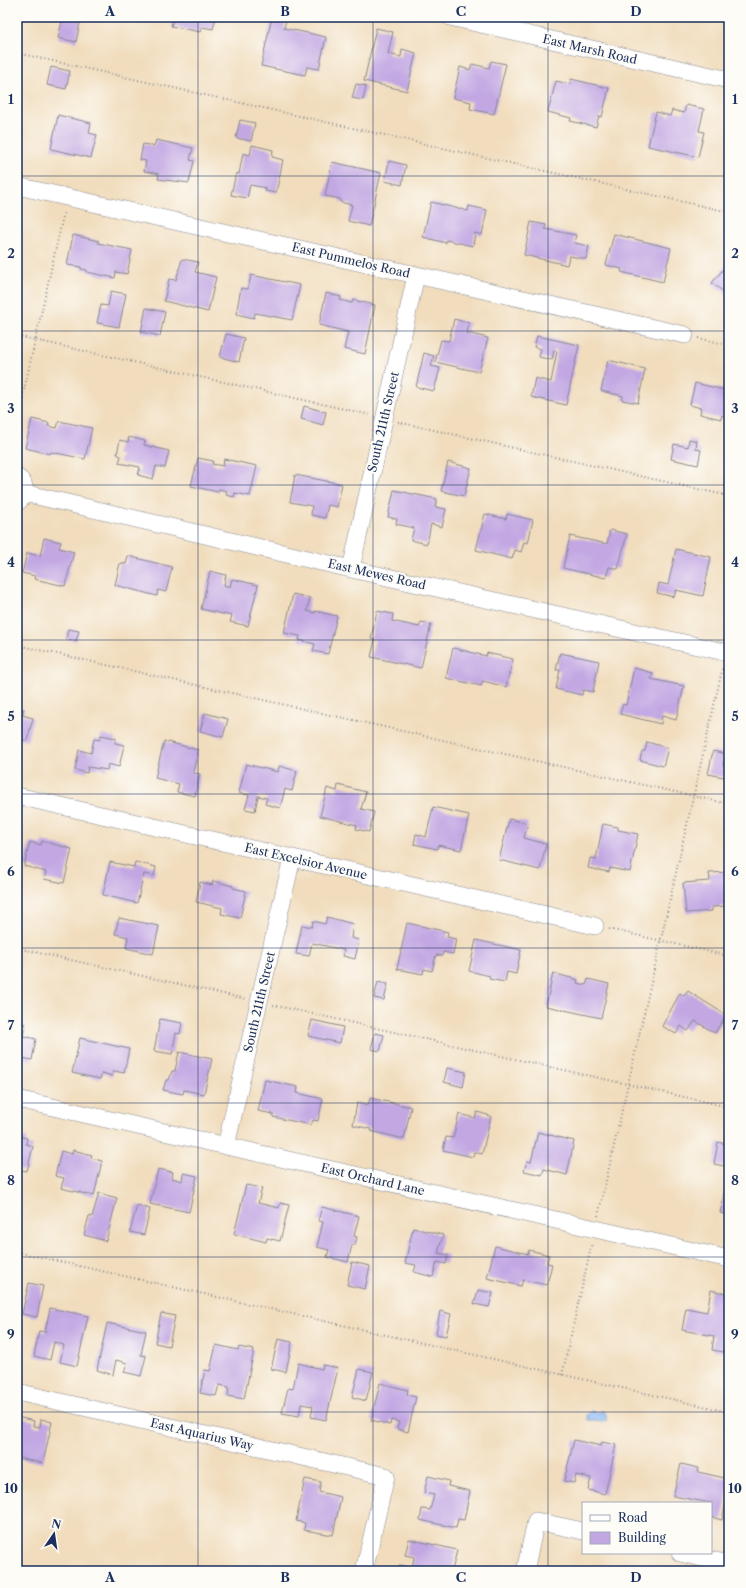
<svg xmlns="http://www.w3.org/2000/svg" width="746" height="1588" viewBox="0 0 746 1588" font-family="'Libre Caslon Text',serif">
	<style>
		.water { fill: #88baf5; stroke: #5274aa }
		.building { fill: #c2a7e3 }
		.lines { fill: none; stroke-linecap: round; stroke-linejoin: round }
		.minor-casing { stroke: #86868e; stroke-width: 18 }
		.path { stroke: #86868e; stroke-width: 2; stroke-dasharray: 1 3; stroke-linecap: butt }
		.minor { stroke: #fff; stroke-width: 17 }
		.grid { fill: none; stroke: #1b2f5e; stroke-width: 1; stroke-opacity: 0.55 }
		.labels { text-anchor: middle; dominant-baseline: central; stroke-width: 4; stroke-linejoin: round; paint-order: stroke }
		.street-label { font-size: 12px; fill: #1b2f5e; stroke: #fdfcf7 }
		.neatline { fill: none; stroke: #1b2f5e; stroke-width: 1.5 }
		.grid-label { font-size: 13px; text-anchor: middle; font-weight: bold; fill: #1b2f5e }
	</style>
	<rect width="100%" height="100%" fill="#fdfcf7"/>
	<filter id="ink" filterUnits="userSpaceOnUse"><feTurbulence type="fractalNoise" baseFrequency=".025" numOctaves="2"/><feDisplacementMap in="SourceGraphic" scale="8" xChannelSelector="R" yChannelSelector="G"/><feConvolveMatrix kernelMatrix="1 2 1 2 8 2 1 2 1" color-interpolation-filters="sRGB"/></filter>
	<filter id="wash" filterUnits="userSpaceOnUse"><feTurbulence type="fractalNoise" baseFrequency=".012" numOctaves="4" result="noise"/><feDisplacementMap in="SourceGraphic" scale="16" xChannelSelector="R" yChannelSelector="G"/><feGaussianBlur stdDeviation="0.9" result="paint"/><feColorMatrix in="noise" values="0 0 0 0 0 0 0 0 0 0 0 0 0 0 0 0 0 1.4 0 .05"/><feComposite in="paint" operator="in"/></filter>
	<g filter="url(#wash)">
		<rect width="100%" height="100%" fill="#f1ddbd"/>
		<path class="water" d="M591,1411L597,1413L603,1411L606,1414V1421L601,1422L596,1420H588L587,1415Z"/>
		<g id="blocks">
			<path class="building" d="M63,17L81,18L76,42L58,38Z
				M165,17H216L213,29L202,27L200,32L171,26L173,20L165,19Z
				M272,17H287L284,28L326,37L319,69L307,67L305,75L261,66Z
				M376,28L393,32L388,54L401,57L402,49L416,53L407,91L364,81Z
				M491,61L506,64L494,114L470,109L471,102L453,98L460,67L470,70L472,64L489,68Z
				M51,67L70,71L66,89L47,85Z
				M571,79L609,88L602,117L599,116L596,127L570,121L571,118L548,112L556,81L570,84Z
				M356,84L366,86L363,100L352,98Z
				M686,105L704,109L699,131L704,132L698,157L648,146L656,112L670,116L672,110L684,113Z
				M58,115L91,123L89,133L97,135L91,158L51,149Z
				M240,120L255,123L251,141L236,138Z
				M156,140L193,148L190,160L194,161L189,183L158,179L159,174L144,171L146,161L140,160L143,144L154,146Z
				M252,145L273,150L272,157L283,160L276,193L265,191L266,188L250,185L247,198L231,195L236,173L239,174L243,153L250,155Z
				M389,161L406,165L402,185L385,181Z
				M332,162L381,173L369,226L348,221L352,205L340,202V199L325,196Z
				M431,202L468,211L469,206L487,210L482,235L475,233L473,246L446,240V243L423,237Z
				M531,222L546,225L545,229L576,235L574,243L589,246L586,259L569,256L567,265L524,255Z
				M614,234L671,248L663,282L621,272L622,269L606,265Z
				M73,235L99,241L98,243L132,250L127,274L116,272L115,278L87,272V270L81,269V267L67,265Z
				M182,259L198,262L195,272L216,277L208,312L164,301L169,279L176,280Z
				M729,262V296L712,283Z
				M251,275L300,285L292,320L255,313L254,318L236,314L241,288L248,289Z
				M111,291L126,294L119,327L97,323L101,305L108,306Z
				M326,293L341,297L340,300L352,303L353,300L375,305L365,354L344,349L348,332L319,325Z
				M146,308L165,312L160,336L141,332Z
				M454,319L469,323L467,333L488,338L479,372L435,362L441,340L449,341Z
				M226,334L244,338L239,362L220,357Z
				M537,336L579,345L566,405L531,397L535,378L551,382L557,351L554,350L552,360L539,357L541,349L534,347Z
				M424,353L434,356L431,366L440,368L434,391L416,387Z
				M608,360L645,369L638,403L622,400L623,396L601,391Z
				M695,383L729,391V417L722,415L721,419L700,414L701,408L690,405Z
				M304,406L326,412L323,425L301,419Z
				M32,419L49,423L48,426L57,428L59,421L92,428L85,459L51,452L50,454L25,448Z
				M129,437L145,441L144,445L169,451L165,468L156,466L153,479L138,475L140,467L119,463L121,456L117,454L120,440L128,442Z
				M689,439L697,441L696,449L701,450L698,465L671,459L674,444L688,447Z
				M198,458L213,461L212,464L223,466L224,459L257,466L250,496L235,493L234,497L226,495L227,491L219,489L218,492L191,486Z
				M448,462L471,468L464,496L441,491Z
				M295,475L342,484L337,507L328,505L325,518L311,515L312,506L290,502Z
				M394,490L437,499L435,507L446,509L442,527L431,524L427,544L411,540L414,528L396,524L397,519L388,517Z
				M485,514L506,519L507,514L533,520L528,543L524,542L521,552L515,550L512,559L476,550Z
				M610,530L627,534L618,569L609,567L606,578L563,568L570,536L607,544Z
				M44,538L61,542L59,548L74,552L65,586L34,579L35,576L22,573L27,553L40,556Z
				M676,549L711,557L703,596L676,590L674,597L657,593L659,583L668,585Z
				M128,556L172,567L166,592L158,590L157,596L115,585L120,563L126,564Z
				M210,571L226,575L224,585L230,587L232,579L258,585L248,626L230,622L232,616L201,609Z
				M293,594L310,598L307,611L315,613V611L337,616L328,654L313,651L315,644L299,640L300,636L284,633Z
				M377,611L393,614L392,621L419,627L421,622L431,624L421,668L371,657L375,640L371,639Z
				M68,629L79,631L76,641L66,639Z
				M453,648L486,656L487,653L513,659L506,687L483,681L481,686L446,678Z
				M560,653L599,661L593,692L583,690L582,695L556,689L560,670H556Z
				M634,668L653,673L651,679L684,686L676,720L662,716L661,724L620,714L623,704L626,705Z
				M17,707L24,709L22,715L33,718L27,741L17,738Z
				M205,713L228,719L223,737L200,731Z
				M101,735L116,738L115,743L124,745L119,767L108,764L107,770L88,767L87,773L75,770L79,750L91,753L94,739L100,740Z
				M164,741L198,750L193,773L200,774L195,796L177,792L179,784L155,778Z
				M647,742L668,748L663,766L640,760L642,751H645Z
				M713,751L726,754L723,765L729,766V778L708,774Z
				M246,764L278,772L279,766L297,771L292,791L285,789L280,808L265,804L267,798L258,796L255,811L245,809L249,795L239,793Z
				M338,785L366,792L361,809L374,812L369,832L356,829L357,825L320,816L327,788L337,791Z
				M433,807L469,815L461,850L438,845L437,849L414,844L416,834L426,837Z
				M509,819L528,823L524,838L546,844L540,870L499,860Z
				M603,824L618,827V830L638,834L630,872L610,868L609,872L588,868L590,858L596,859Z
				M42,841L72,849L64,883L44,879L46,872L24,866L30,842L41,845Z
				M110,862L134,867L135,862L156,867L154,876L144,874L137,903L103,895Z
				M729,872V906L712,907V911L686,913L683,883L710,881L709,873Z
				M213,881L233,886V888L246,891L240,918L221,914L222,908L196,902L200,882L212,885Z
				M327,917L353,924L351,938L359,940L355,959L343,956L344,950L312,943L309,956L296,954L302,925L312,927L313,921L325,924Z
				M119,918L159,926L153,954L126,948L128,937L115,934Z
				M407,923L448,932L447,937L456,939L453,954L443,952L442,956L436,955L432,971L424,969L423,974L397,969Z
				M476,940L521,950L516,974L507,972L505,982L489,979L490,976L469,971Z
				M553,973L578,980L577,983L586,985L588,979L609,984L601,1018L546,1006Z
				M378,982L388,984L384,1000L374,998Z
				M688,991L726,1015L715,1033L695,1021L688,1031L681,1026L676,1034L662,1026L680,993L684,996Z
				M160,1019L182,1023L180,1034L176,1033L172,1054L154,1051Z
				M312,1020L343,1027L340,1043L308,1036Z
				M17,1022L25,1024L23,1036L36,1039L32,1060L17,1057Z
				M375,1033L384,1035L380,1051L371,1049Z
				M80,1038L129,1049L124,1073L114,1071L112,1076L102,1073L100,1079L72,1073Z
				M179,1052L212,1059L204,1094L184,1090L183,1094L163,1090L166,1080H169L172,1071H175Z
				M447,1068L466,1072L463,1087L444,1082Z
				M265,1080L298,1087L297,1093L323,1099L318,1121L313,1120L311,1125L273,1117V1114L258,1111Z
				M370,1098L411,1107L404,1139L371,1131V1129L353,1125L357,1103L368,1105Z
				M477,1112L491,1116L482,1154L474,1152L473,1157L443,1150L446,1137L453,1138L459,1114L475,1118Z
				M538,1132L574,1141L567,1175L544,1169L542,1175L524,1171L527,1161L531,1162Z
				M17,1136L27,1138L26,1144L33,1146L27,1171L17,1169Z
				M718,1142L729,1145V1167L714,1164Z
				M73,1150L92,1155L91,1158L102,1161L94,1196L61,1188L64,1178L55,1176L61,1151L72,1154Z
				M158,1169L173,1172L172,1178L182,1181L183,1173L197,1176L189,1212L150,1204Z
				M728,1176H729V1215L720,1213Z
				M246,1185L262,1188L258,1203L279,1208L280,1203L289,1205L280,1241L267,1238L266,1242L234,1234Z
				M99,1193L117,1198L106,1241L84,1235L89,1216L92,1217Z
				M137,1205L150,1209L144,1235L130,1232Z
				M322,1207L359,1216L354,1236L357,1237L355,1245H352L348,1262L327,1257L329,1250L317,1247L323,1222L318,1221Z
				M413,1228L443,1235L438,1253L448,1255L446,1264L437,1262L433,1277L414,1272L416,1265L405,1263Z
				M495,1246L528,1254L529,1250L549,1255L547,1263L552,1264L547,1285L523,1280L521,1286L487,1278Z
				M352,1262L370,1266L365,1289L347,1285Z
				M29,1283L43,1286L37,1317L22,1314Z
				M478,1290L493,1293L489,1307L474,1304Z
				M711,1290L729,1294V1346L725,1345L724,1352L712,1350L714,1336L682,1330L686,1308L707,1312Z
				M50,1308L88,1316L77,1366L60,1362L64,1345L54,1342L50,1360L34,1356L39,1331L45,1332Z
				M440,1311L451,1314L446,1336L436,1334Z
				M161,1313L175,1316L169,1346L155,1343Z
				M107,1323L146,1331L141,1355L146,1356L141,1376L124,1372L127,1363L116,1360L113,1375L97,1370Z
				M278,1339L292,1342L286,1372L271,1369Z
				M216,1345L238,1350L239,1347L254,1350L244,1399L228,1396L229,1387L219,1385L216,1396L200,1393L205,1370L210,1371Z
				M298,1363L322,1369L323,1365L338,1368L326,1420L311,1417L313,1406L301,1404L299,1416L282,1413L288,1388L293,1389Z
				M359,1369L373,1372L366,1401L352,1397Z
				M380,1383L408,1390L407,1395L416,1397L408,1432L397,1429L399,1422L391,1420L390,1425L371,1420Z
				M17,1417L34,1421L33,1426L40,1427L41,1419L52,1422L43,1463L17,1458Z
				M574,1440L601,1446L602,1442L616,1445L605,1494L588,1490L591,1478L576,1475L574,1483L564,1481Z
				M681,1464L699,1468L698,1472L729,1479V1487L722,1520L711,1517V1503L673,1496Z
				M428,1476L449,1481L448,1486L470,1491L464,1520L458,1519L456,1528L420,1520L422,1509L430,1510L434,1495L424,1493Z
				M305,1479L321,1482L319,1492L341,1497L333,1535L304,1530L305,1523L296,1521Z
				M409,1539L457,1550L452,1571H399L400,1565L412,1568L414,1557L405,1555Z"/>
		</g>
	</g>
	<g filter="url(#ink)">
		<use href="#blocks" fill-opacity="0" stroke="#86868e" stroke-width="1"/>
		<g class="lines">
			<defs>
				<path id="minor" d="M450,17L729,80
					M17,186L685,335
					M17,477C26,483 27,493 19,501
					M24,493L351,569L729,653
					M351,569L416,275
					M17,796L595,926
					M17,1099L729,1259
					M226,1146L292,858
					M17,1392L386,1476L364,1571
					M680,1553L729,1564
					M525,1571L536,1521L583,1531"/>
			</defs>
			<use href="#minor" class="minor-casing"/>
			<path class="path" d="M17,53L729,212
				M17,336L371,415
				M698,338L729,345
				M17,421L64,212
				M398,422L729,496
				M17,645L729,804
				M609,929L729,956
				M17,948L246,999
				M273,1005L729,1107
				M598,1216L723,666
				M17,1252L729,1412
				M562,1375L592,1243"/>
			<use href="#minor" class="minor"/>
		</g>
	</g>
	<path class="grid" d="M198,17V1571M373,17V1571M548,17V1571M17,176H729M17,331H729M17,485H729M17,640H729M17,794H729M17,948H729M17,1103H729M17,1257H729M17,1412H729"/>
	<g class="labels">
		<g class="street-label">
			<text transform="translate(590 49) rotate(13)">East Marsh Road</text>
			<text transform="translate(351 260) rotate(13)">East Pummelos Road</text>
			<text transform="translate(383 422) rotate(-77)">South 211th Street</text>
			<text transform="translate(377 574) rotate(13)">East Mewes Road</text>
			<text transform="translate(306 861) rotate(13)">East Excelsior Avenue</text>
			<text transform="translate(259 1002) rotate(-77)">South 211th Street</text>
			<text transform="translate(373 1179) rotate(13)">East Orchard Lane</text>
			<text transform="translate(202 1434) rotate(13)">East Aquarius Way</text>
		</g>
	</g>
	<rect width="746" height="1588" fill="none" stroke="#fdfcf7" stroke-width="44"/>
	<rect x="582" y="1502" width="130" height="52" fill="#fdfcf7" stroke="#a3aaba"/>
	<rect x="590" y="1515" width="20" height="6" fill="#ffffff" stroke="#a3aaba"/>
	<text x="618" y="1522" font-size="12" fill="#1b2f5e">Road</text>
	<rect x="590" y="1532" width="20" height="12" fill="#c2a7e3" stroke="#a3aaba"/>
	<text x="618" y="1542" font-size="12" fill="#1b2f5e">Building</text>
	<g transform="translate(54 1534) rotate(13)" stroke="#fdfcf7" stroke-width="3" paint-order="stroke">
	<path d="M0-3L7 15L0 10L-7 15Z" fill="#1b2f5e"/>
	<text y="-6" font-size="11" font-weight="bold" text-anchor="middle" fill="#1b2f5e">N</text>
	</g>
	<rect x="22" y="22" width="702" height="1544" class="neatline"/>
	<g class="grid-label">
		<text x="110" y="16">A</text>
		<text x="285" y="16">B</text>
		<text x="461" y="16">C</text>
		<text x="636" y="16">D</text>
		<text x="11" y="104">1</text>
		<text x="735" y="104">1</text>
		<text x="11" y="258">2</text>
		<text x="735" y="258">2</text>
		<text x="11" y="413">3</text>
		<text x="735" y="413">3</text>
		<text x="11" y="567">4</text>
		<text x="735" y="567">4</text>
		<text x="11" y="721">5</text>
		<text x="735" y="721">5</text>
		<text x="11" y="876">6</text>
		<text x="735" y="876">6</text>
		<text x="11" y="1030">7</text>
		<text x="735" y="1030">7</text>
		<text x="11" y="1185">8</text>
		<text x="735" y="1185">8</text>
		<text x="11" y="1339">9</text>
		<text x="735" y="1339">9</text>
		<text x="11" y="1493">10</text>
		<text x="735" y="1493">10</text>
		<text x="110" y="1582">A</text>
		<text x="285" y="1582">B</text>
		<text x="461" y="1582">C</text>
		<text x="636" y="1582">D</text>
	</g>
</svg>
